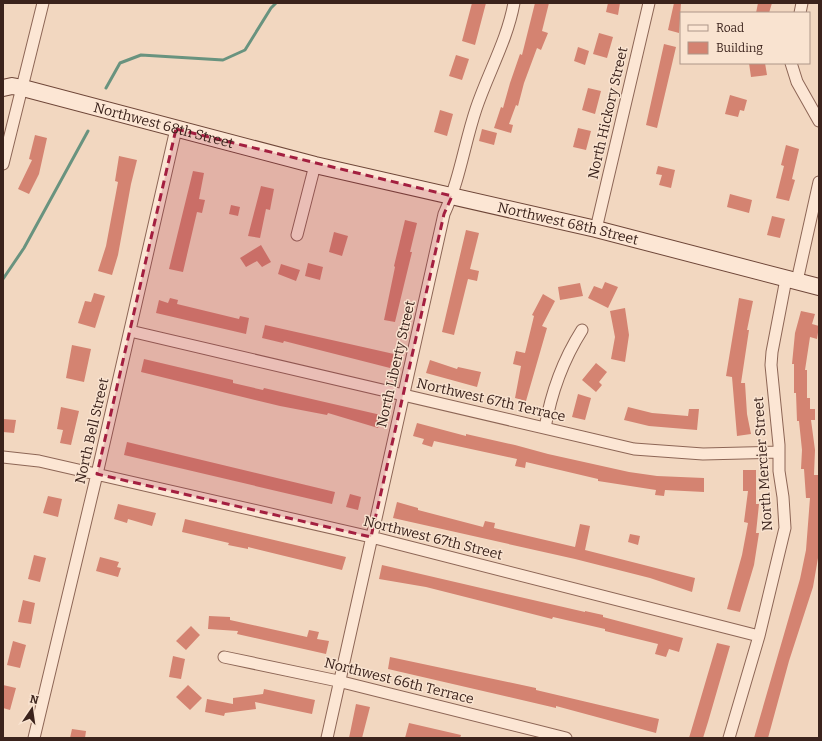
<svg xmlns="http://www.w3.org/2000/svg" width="822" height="741" viewBox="0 0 822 741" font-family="Bitter,serif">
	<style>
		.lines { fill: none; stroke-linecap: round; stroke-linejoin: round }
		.stream { stroke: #69937f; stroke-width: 3 }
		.building { fill: #d48371 }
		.street-casing { stroke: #8d6656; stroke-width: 13 }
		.secondary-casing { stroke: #6f4739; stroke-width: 18 }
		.street { stroke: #fce6d4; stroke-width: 11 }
		.secondary { stroke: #fce6d4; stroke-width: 16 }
		.marked { fill: #a31f40; fill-opacity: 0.2; stroke: #a31f40; stroke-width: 3; stroke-dasharray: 8 5; stroke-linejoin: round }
		.labels { text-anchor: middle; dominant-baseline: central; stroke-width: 3; stroke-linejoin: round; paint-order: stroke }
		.street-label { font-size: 14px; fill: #3b231c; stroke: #f9e3d0 }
	</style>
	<rect width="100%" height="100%" fill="#f2d7c0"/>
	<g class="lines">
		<path class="stream" d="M106,88L120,63L141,55L223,60L245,50L271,8L276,3
			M3,279L24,248L88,131"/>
	</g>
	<path class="building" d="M472,3H486L475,45L462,41Z
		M535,3H549L542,31L548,33L541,50L537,48L524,83L518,106L516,105L509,124L513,125L511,133L494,128L501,107L503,108L510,83L520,54L522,55Z
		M608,3H620L618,15L606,12Z
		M674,3H681L679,33L668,30Z
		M758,3H772L769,13H756Z
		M599,33L613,37L607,58L593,54Z
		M664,44L676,47L657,128L646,125Z
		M578,47L589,51L585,65L574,61Z
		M456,55L469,59L462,80L449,76Z
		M749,63H765L767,75L751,77Z
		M588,88L601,91L595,114L582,110Z
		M730,95L747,100L744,111L740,110L738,117L725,114Z
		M440,110L453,114L447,136L434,132Z
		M578,128L591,131L586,150L573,147Z
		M482,129L497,133L494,145L479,141Z
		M35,135L47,138L39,174L29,194L18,189L32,160L29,159Z
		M786,145L799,149L792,179L795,180L789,201L776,198L784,166L781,165Z
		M119,156L137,160L131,184L118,255L112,275L98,271L106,246L118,182L115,181Z
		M658,166L675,170L671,188L659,185L662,175L656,174Z
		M193,171L204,173L199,199L205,200L202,213L197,212L183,272L169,269Z
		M261,186L274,189L270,210L266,209L260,238L248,236Z
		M730,194L752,200L749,213L727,207Z
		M231,205L240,207L238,216L229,214Z
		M772,216L785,219L780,238L767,235Z
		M405,220L417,223L410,252H412L395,322L384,320L395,267L394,266Z
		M466,230L479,233L470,269L479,271L477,281L468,279L454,335L442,332Z
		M334,232L348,236L342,256L329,252Z
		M261,245L271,262L262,267L257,261L246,267L240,258Z
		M308,263L323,267L320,280L305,276Z
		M281,264L300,270L296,281L278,274Z
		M605,282L618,287L608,308L588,298L594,286L602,289Z
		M580,283L583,296L560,300L558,287Z
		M94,293L105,296L95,328L78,323L85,301L91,302Z
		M543,294L555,301L542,326L547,328L526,401L515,398L521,366L513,364L516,351L525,353L534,316L532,315Z
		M170,298L178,300L177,304L239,319L240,316L249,318L246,334L156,313L159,300L168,303Z
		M739,298L753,301L747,330H749L741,383H745L747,414L751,434L737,436L732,377L726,376Z
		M625,308L629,335L625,362L611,359L615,337L610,311Z
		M801,311L815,314L812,324L819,326L817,339L810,337L805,370H807V398H810V409H815V420H811L815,450L814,475H818V558L813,587L789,661L768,738H754L800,579L806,550L810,498H806L804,469H801L802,450L799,421H797L796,393H794V364H792L795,333Z
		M265,325L394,354L390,368L284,341L283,343L262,338Z
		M72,345L91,349L84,382L66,378Z
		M144,359L233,380V383L263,390L264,388L381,415L378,428L328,413L327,415L280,406L141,372Z
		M430,360L457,369L458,367L481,372L477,387L426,373Z
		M596,363L607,372L599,382L602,385L596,392L582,380Z
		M578,394L591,398L585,420L572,417Z
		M61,407L79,411L71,445L60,443L63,430L57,429Z
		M628,407L652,413L688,416L689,409H699L697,430L649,426L624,420Z
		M3,419L16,420L14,433L3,432Z
		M417,423L466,436V434L515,445L548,454L629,472L657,476L704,478V492L665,490L664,496L655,495L656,490L598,481V479L526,462L525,468L515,466L517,459L434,441L432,447L422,444L424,439L413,436Z
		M127,442L335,492L332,504L124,455Z
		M743,470H756V504H759L756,533H759L754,565L740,612L727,609L742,555L748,523L744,522L748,491H743Z
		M350,494L361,497L358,510L346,507Z
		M48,496L62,499L58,517L43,513Z
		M397,502L418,508V510L483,527L485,521L495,523L494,528L575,547L580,524L590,526L585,550L695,578L692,592L650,578L575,559L393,518Z
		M118,504L156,513L152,526L128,519L127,523L114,519Z
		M185,519L346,557L342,570L248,547V549L228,545L229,543L182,532Z
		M630,534L640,536L638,545L628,542Z
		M34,555L46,558L40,582L28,579Z
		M100,557L119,562L117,567L121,568L118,577L96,571Z
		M382,565L585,612V611L603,615V617L683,638L679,652L669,649L666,657L655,654L658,644L605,631V629L553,617L552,619L426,587L379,579Z
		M23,600L35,603L31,624L18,622Z
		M209,616L230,617V620L307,637L309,630L319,632L317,639L329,641L326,654L237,634L238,631L208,629Z
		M191,626L200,635L186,650L176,641Z
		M13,641L26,645L20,668L7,665Z
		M717,643L730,646L708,722L703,738H689Z
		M173,656L185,659L181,679L169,677Z
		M390,657L536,688V690L659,719L656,733L556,706V708L388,669Z
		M3,685L16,688L10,710L3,708Z
		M188,685L202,698L190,710L176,697Z
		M264,689L315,700L312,714L255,702L256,709L225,713L224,716L205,712L207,699L233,704V698L263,694Z
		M356,704L370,707L362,738H349Z
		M409,723L461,735L460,738H405Z
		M72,729L86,731L85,738H70Z"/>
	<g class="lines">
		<defs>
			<path id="street" d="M800,13L802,3
				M791,63L797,82L819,121
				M3,164L43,3
				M596,229L649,3
				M297,235L315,165
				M797,281L819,182
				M130,331L634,449L703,454L779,452
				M545,428C551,393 563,360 582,330
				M3,457L39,461L371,537L759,636
				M224,657L338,681L566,738
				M34,738L97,474L176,129
				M327,738L444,214C460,179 464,145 476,109C488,73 507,41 514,3
				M729,738L759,636L785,528L783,497L779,471V445L771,365L772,352L786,279"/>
			<g id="secondary">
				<path id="s1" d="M3,88L12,86L23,88L315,165L596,229L819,287"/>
			</g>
		</defs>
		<use href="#street" class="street-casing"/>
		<use href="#secondary" class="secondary-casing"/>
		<use href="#street" class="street"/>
		<use href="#secondary" class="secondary"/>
	</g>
	<path class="marked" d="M176,129L452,196L444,214L371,537L97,474Z"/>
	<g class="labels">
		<g class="street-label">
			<text transform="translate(608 113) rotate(-77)">North Hickory Street</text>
			<text stroke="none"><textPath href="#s1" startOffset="166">Northwest 68th Street</textPath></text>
			<text stroke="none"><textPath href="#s1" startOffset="582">Northwest 68th Street</textPath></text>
			<text transform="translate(396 364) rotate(-77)">North Liberty Street</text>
			<text transform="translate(491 400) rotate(13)">Northwest 67th Terrace</text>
			<text transform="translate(92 431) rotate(-77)">North Bell Street</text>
			<text transform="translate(763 464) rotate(-94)">North Mercier Street</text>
			<text transform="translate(433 538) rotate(14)">Northwest 67th Street</text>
			<text transform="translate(399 681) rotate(14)">Northwest 66th Terrace</text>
		</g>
	</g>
	<rect width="822" height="741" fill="none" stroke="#3b231c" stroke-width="8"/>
	<rect x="680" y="12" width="130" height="52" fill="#f9e3d0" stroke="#ad9688"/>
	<rect x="688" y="25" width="20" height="6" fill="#fce6d4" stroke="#ad9688"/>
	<text x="716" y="32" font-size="12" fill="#3b231c">Road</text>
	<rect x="688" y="42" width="20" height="12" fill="#d48371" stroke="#ad9688"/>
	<text x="716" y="52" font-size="12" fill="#3b231c">Building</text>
	<g transform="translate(32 709) rotate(13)" stroke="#f9e3d0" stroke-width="3" paint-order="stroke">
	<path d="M0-3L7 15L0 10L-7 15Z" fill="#3b231c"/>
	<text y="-6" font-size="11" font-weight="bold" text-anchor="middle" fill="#3b231c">N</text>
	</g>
</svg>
